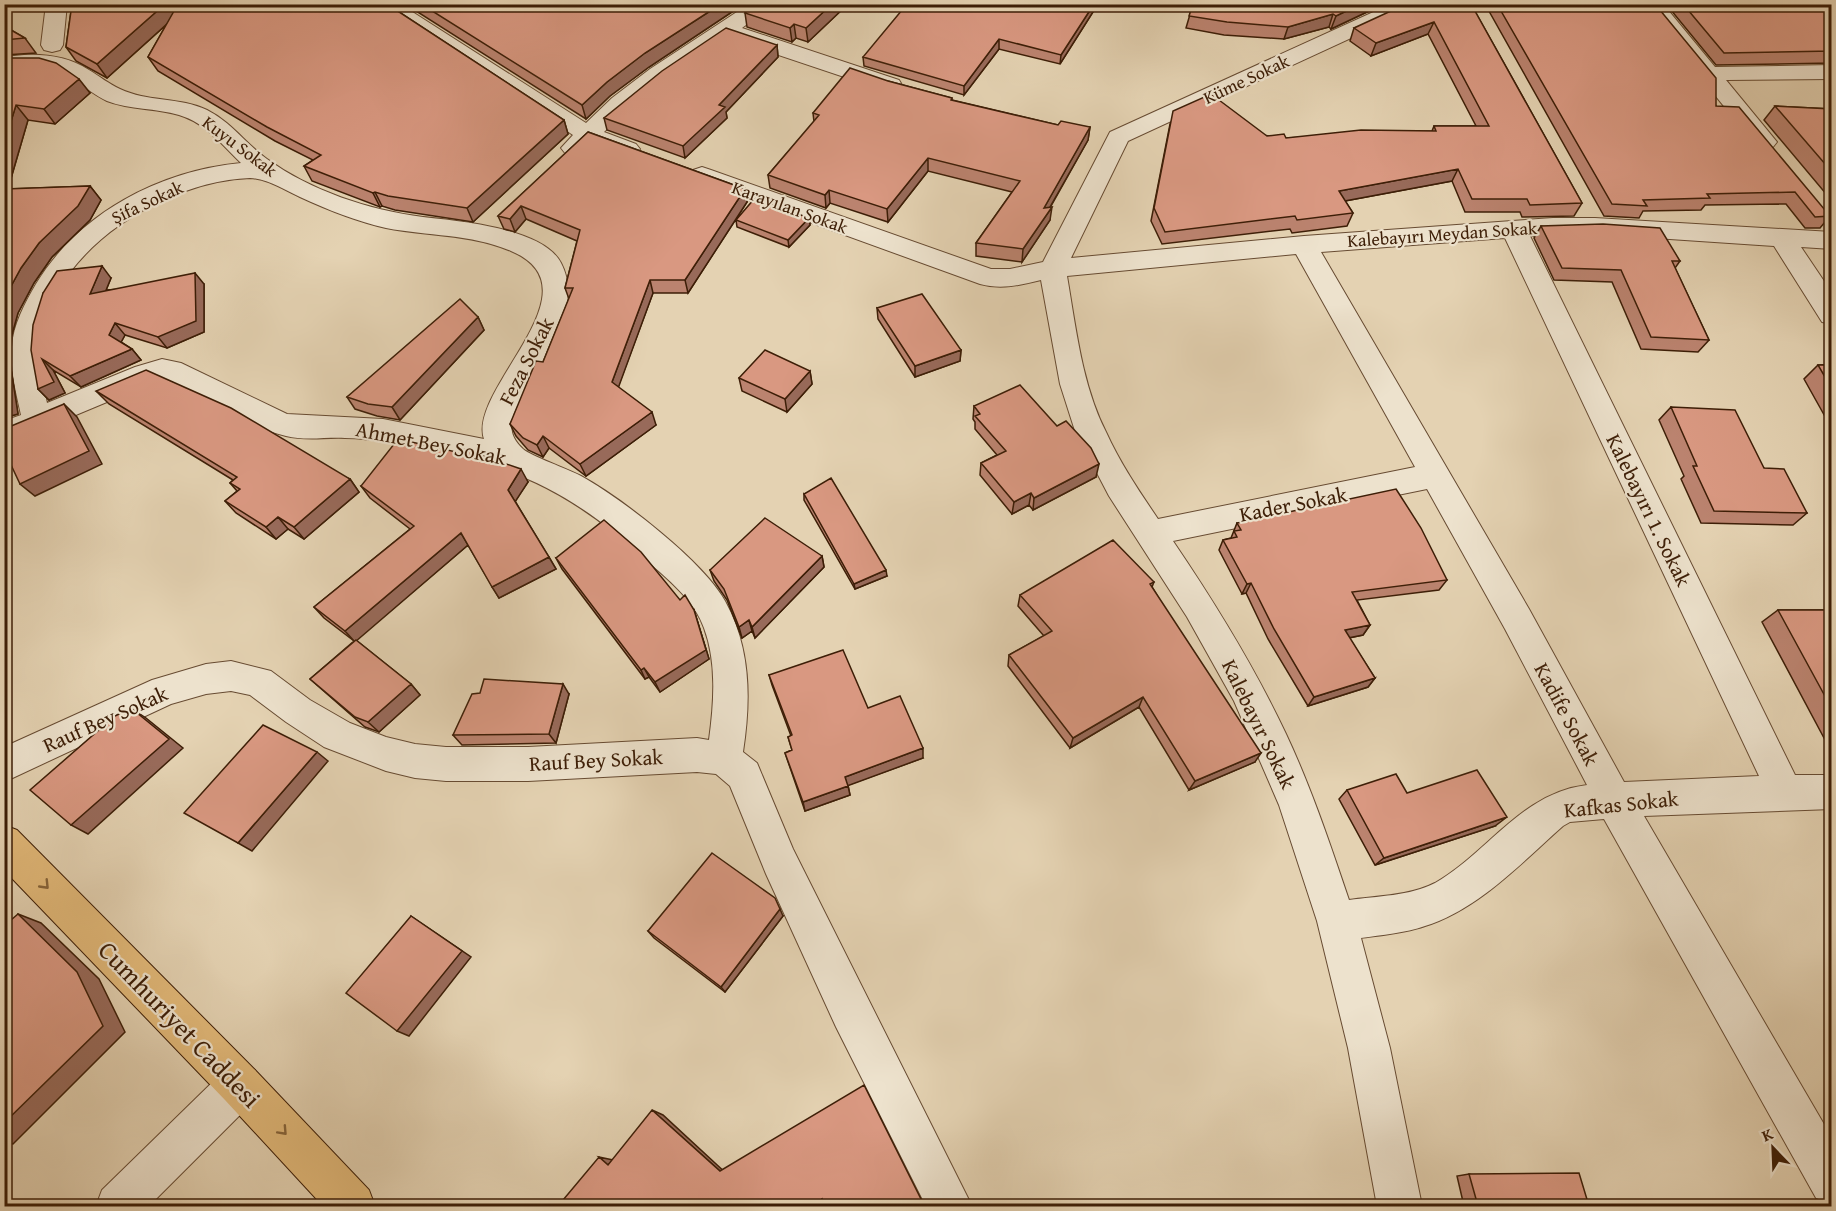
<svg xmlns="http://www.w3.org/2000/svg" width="1836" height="1211" viewBox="0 0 1836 1211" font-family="'Gentium Book Plus',serif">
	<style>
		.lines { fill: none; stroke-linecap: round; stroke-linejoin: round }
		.minor-casing { stroke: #674b32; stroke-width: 2 }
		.major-casing { stroke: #3d1e07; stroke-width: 2 }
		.minor { fill: #ede2cd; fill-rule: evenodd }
		.major { fill: #e2b979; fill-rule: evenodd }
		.wall { fill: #bb836f; stroke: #3d1e07; stroke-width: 1.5 }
		.shaded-wall { fill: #986a5a; stroke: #3d1e07; stroke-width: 1.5 }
		.building { fill: #d99881; stroke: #3d1e07; stroke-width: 1.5 }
		.oneway { stroke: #87643a }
		.labels { text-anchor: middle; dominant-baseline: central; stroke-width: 4.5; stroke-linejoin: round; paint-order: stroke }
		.far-street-label { font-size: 18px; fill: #3d1e07; stroke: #ede2cd }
		.street-label { font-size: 21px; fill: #3d1e07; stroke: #ede2cd }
		.near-street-label { font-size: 26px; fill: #3d1e07; stroke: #ede2cd }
	</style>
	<rect width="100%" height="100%" fill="#e4d2b2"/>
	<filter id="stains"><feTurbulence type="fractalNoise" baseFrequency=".00333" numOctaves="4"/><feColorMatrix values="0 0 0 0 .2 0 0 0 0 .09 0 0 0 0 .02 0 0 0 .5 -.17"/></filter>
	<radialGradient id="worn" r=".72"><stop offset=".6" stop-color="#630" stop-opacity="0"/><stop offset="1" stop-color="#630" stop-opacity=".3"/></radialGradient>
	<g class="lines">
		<defs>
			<path id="minor" d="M46,4H67L63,45L60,50L52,52L44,50L41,45Z
				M375,4H400L586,123L612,98L650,69L749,4H774L742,28L899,80L902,85L899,90L891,92L883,90L728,38C684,67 641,95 604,132L636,144L640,149L636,154L628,156L591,143C582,152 577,156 565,153L561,148L573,135Z
				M1391,4H1419L1416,8L1128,141L1071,258L1304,236L1553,218H1595L1832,232V249L1801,247L1832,293V324L1822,322L1774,246L1595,234L1530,236L1795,775H1832V809L1644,816L1832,1138V1204L1816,1198L1604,819L1570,822L1563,826C1522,862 1479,909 1425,926C1405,933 1382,935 1361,938L1390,1048L1422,1206H1377L1348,1048L1317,921L1279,805L1234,701L1187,617L1109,496L1075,431L1060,384L1041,280C1021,285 1001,290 980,284L693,180L690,175L693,170L702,167L711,170L991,269H1010L1043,262L1110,132ZM1505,238L1759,776L1624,782L1529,609L1321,252ZM1296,254L1415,467L1158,519C1139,491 1120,463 1106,432C1082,385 1076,328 1067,276ZM1427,489L1505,629L1587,785C1521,793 1489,852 1435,883C1410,896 1377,896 1349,900C1330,844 1311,787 1286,734C1254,666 1215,603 1173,541Z
				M1641,4H1663L1715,67L1832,65V79L1726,80L1777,142L1773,147L1765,149L1757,147Z
				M24,55C47,54 69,57 89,70C99,76 109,84 120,89C147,102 180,97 207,110C231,122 246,144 267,159C311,191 369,210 423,217C458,221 543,228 561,263C587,312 533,370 514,413C509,428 511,438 523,449C531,456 568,469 581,476C621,498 703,561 725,601C751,648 751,700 743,752L757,763L793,849L972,1206H926L836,1027L766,874L730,786L716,774L697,772L528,781H446L415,778L386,771L324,747L286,722L250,695L231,691L206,694L171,704L4,782V747L152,680L206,664L231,661L271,671L310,700L350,723L386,737L415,744L446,747H528L697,738L709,740C714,703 717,663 704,628C695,602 672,583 652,565C569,488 510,463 399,444C381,441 363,438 345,438C325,437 305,441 286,436C252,428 222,407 191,392C182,387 172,381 162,379L4,445V421L21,415C16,392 10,370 12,347C13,325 25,303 36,284C79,213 159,171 241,163C222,145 206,123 179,115C156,108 130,110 107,101C96,96 86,88 76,81C53,66 30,67 4,71V57ZM250,178C269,179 284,190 300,197C328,210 356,221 386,228C427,236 472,234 511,251C602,289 467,389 484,439L383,419L287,414L181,363L162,359L135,367L47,403C42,381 37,358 41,336C57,247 166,181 250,178Z
				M240,1064L255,1070L261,1085L255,1100L149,1206H96L102,1190L225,1070Z"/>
			<path id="major" d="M4,825L17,830L255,1070L369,1190L375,1206H323L225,1100L4,870Z"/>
		</defs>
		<use href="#minor" class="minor-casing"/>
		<use href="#major" class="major-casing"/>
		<use href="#minor" class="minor"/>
		<use href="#major" class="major"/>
	</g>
	<path class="wall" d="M72,4H387L564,120L568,134L473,222L395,210L382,206L380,207L312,181L304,166L313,160L275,141L158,71L148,57L166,25L107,78L76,61L66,47Z
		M405,4H744L649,67L610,96L586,119Z
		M756,4H848L808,42L796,38L792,42L747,27L745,13Z
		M1098,4L1060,64L999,49L964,95L864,66L863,57Z
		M1193,4H1384L1331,29L1329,27L1284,39L1224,35L1186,28Z
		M1471,4L1582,203L1574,216L1522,217L1520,212H1465L1452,181L1345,201L1353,213L1347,226L1292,233L1290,229L1162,244L1151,221L1170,124L1286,138L1432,131L1434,126H1476L1428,34L1371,56L1350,41L1354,28Z
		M1485,4H1655L1716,106L1830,216L1820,228H1805L1786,204L1705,205L1701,210L1643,211L1639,218L1604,216Z
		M1666,4H1832V63L1716,65Z
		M4,26L25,38L36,53L4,55Z
		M777,45L778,57L726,112L727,118L685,158L607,130L604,118Z
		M4,58L90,93L55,124L28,120L8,189L90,186L101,200L90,220L52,257L34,283L18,313L11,338L9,356L18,414L4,418Z
		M888,81L952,98V100L1058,125L1090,127L1088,140L1050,208V220L1022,262L976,256V243L1012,192L928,171L888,222L830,203L826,208L770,188L768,175L814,122L813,113Z
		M1775,106L1832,109V201L1764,120Z
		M588,132L745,189L747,202L688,293H653L618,387L656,425L586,476L549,448L543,457L528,450L516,436L510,424L543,362L569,299L565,288L577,241L526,219L515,232L504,229L498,216Z
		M809,218L810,225L789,247L737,227L736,220Z
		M1541,226L1680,261L1675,268L1709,340L1698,352L1641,349L1612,282L1554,280L1534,238Z
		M111,278L106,290L204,284V332L167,348L125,335L121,342L132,349L141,360L81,387L53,370L65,393L49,400L38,389L43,293Z
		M877,308L961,350L960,361L915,377L878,319Z
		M478,317L484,330L400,420L377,416L355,409L347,397Z
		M1818,365H1832V429L1804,379Z
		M810,371L812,384L787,412L742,391L739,378Z
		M96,391L350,479L359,492L304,539L288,529L276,539L236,513L225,501L237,491L230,483L233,480L109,404Z
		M974,406L1096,477L1033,510L1029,505L1012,514L980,475L981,463L997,455L975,429V422L973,419Z
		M1671,407L1764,468L1807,513L1793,525L1701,523L1681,479L1684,476L1659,420Z
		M528,482L515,501L556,569L499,598L468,545L356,640L411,684L420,695L379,732L365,727L310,679L354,641L324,618L314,607L410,529L370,498L361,486Z
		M804,494L887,576L855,589L804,500Z
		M1237,523L1447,580L1439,590L1357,600L1370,625L1363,635L1349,638L1375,678L1368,687L1308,706L1268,639L1246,593L1242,594L1219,550L1223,540L1231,538Z
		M822,556L824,567L755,638L752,631L742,638L727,600L714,581L710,570Z
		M556,558L680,600L694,610L709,659L660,692L649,677L645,679L562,569Z
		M1154,582L1152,587L1255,762L1189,790L1139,707L1070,748L1008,666L1009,655L1044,636L1018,606L1020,595Z
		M1778,610H1832V753L1762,622Z
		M769,675L868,708L923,758L848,785L850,795L805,811L785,753L792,750L788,737L791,736L772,685Z
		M569,694L556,743L462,745L453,735Z
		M1347,790L1407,793L1495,826L1375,865L1339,799Z
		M783,916L725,992L654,938L648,931Z
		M1469,1174L1589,1206H1464L1457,1176Z"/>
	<path class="shaded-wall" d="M165,4H189L107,78L97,64Z
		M721,4H744L649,67L610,96L586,119L582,105L607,82L645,53Z
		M832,4H848L808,42L806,28Z
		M1094,4H1098L1060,64L1061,55Z
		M1361,4H1384L1331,29L1336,16Z
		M1333,14L1329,27L1284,39L1288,27Z
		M1434,22L1428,34L1371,56L1376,43Z
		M794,24L796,38L792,42L790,28Z
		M999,39V49L964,95V86Z
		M777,45L778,57L726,112L727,118L685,158L683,146L719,105Z
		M79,79L90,93L55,124L44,109Z
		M16,105L28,120L4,202V144Z
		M564,120L568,134L473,222L467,208Z
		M1090,127L1088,140L1042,221L1044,208Z
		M928,158V171L888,222L887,209Z
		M1458,169L1452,181L1334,203L1339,191Z
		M90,186L101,200L90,220L52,257L34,283L18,313L11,338L9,356L18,414L4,418V299L21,268L39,243Z
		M745,189L747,202L688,293L685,280Z
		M829,190L830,203L826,208L825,195Z
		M375,192L382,206L380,207L373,193Z
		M521,206L526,219L515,232L510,219Z
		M1052,207L1050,220L1022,262L1023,249Z
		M809,218L810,225L789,247L788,240Z
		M102,266L111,278L100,305L90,294Z
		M195,273L204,284V332L167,348L158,337Z
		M650,280L653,293L616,394L612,382Z
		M478,317L484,330L400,420L392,407Z
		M115,323L125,335L119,346L109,335Z
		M132,349L141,360L81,387L70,376Z
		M961,350L960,361L915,377V366Z
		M42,359L53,370L65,393L49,400L38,389Z
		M810,371L812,384L787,412L785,399Z
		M64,404L77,417L102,464L35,496L20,484Z
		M652,412L656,425L586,476L580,464Z
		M543,436L549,448L543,457L537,445Z
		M1099,464L1096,477L1033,510L1034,498Z
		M521,469L528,482L515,502L508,490Z
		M350,479L359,492L304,539L294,527Z
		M1031,493L1029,505L1012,514L1014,502Z
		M278,517L288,529L276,539L266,527Z
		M461,533L468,545L355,642L345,631Z
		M822,556L824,567L755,638L752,627Z
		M549,557L556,569L499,598L492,587Z
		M886,570L887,576L855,589L854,584Z
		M1251,583L1246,593L1242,594L1247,584Z
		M694,610L709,659L660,692L655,682Z
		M749,620L752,631L742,638L739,627Z
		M1370,625L1363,635L1338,640L1345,630Z
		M644,668L649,677L645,679L641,670Z
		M1375,678L1368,687L1308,706L1314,697Z
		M411,684L420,695L379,732L368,722Z
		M563,684L569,694L556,743L549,734Z
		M1143,697L1139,707L1070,748L1073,738Z
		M131,708L146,718L183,748L88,834L71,825Z
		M923,748V758L847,786L845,777Z
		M317,752L328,761L252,851L238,843Z
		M1261,753L1255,762L1189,790L1195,781Z
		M848,786L850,795L805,811L803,802Z
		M1507,817L1495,826L1375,865L1384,858Z
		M780,909L783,916L725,992L721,987Z
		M18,914L41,923L99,979L125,1032L13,1144L4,1143V1123Z
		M411,916L471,957L409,1036L397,1031Z
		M652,1110L663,1115L728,1175L720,1171Z
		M599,1157L613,1160L608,1165Z
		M822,1199L826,1201L822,1206H816Z"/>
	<path class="building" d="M72,4H165L97,64L66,47Z
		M178,4H387L564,120L467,208L388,196L375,192L373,193L304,166L321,155L267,127L148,57Z
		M421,4H721L645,53L607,82L582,105Z
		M756,4H832L806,28L794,24L790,28L745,13Z
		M907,4H1094L1061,55L999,39L964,86L863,57Z
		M1193,4H1361L1336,16L1333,14L1288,27L1227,22L1189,16Z
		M1406,4H1471L1582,203L1530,205L1527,199H1472L1458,169L1339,191L1353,213L1297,220L1295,216L1165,232L1154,208L1173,111L1211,94L1267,136L1284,134L1286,138L1361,130L1436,131L1434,126H1489L1434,22L1376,43L1354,28Z
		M1497,4H1655L1716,78V106L1739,107L1830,216L1815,217L1795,192L1707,194L1710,198L1643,200L1647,206L1612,204Z
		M1683,4H1832V51L1724,53Z
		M4,26L25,38L4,40Z
		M726,28L777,45L719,105L725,107L683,146L604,118L662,71Z
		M4,58H39L56,63L79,79L44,109L16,105L4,144Z
		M850,68L888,81L952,98L951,100L1058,125L1061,121L1090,127L1044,208L1052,207L1023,249L976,243L1020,181L928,158L887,209L829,190L825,195L768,175L819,115L813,113Z
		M1775,106L1832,109V172Z
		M588,132L745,189L685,280H650L612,382L652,412L580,464L543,436L537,445L523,438L510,424L536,361L543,362L573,288H565L580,230L521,206L510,219L498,216Z
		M90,186L78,206L39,243L21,268L4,299V189Z
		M755,198L809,218L788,240L736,220Z
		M1603,224L1660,228L1680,261H1672L1709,340L1651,337L1621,270L1562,268L1541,226Z
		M102,266L90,294L195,273L196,321L158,337L115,323L109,335L132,349L70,376L42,359L54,382L38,389L31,350L33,325L43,293L57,271Z
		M922,294L961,350L915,366L877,308Z
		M460,299L478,317L392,407L368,404L347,397Z
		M765,350L810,371L785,399L739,378Z
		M1818,365H1832V389Z
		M146,370L231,408L350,479L294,527L278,517L266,527L225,501L240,489L230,483L237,477L96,391Z
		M1020,385L1057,426L1066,421L1091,448L1099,464L1034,498L1031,493L1014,502L981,463L1006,451L975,416L980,414L974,406Z
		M64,404L89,451L20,484L4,450V429Z
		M1671,407L1735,410L1764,468L1784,469L1807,513L1714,511L1693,466H1697Z
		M398,439L456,452L459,448L466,450L521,469L508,490L549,557L492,587L461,533L345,631L314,607L414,526L361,486Z
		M831,478L886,570L854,584L804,494Z
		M1396,489L1421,528L1447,580L1352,592L1370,625L1345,630L1375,678L1314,697L1274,629L1251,583L1247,584L1223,540L1237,537L1234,531L1241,530L1237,523Z
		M765,518L822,556L752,627L749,620L739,627L724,589L710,570Z
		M604,520L641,552L680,600L685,595L694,610L706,650L655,682L644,668L641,670L556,558Z
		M1113,540L1154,582L1150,584L1261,753L1195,781L1143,697L1073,738L1009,655L1052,631L1020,595Z
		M1778,610H1832V709Z
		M356,640L411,684L368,722L355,717L310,679Z
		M843,650L868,708L900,696L923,748L845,777L848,786L803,802L785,753L792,750L788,737L792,735L769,675Z
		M484,679L563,684L549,734L453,735L472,694L480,693Z
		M131,708L169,739L71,825L30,790L115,716Z
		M263,725L317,752L238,843L184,813Z
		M1477,770L1507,817L1384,858L1347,790L1396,774L1407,793Z
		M712,853L775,898L780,909L721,987L648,931Z
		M18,914L77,972L103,1026L4,1123V926Z
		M411,916L462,951L397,1031L346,993Z
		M864,1085L924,1205L936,1206H825L822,1199L816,1206H558L599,1157L608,1165L652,1110L720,1171Z
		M1579,1173L1589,1206H1478L1469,1174Z"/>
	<defs><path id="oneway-chevron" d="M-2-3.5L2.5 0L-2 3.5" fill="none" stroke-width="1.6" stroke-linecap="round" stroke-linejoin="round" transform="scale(1.5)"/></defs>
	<g class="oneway">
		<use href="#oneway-chevron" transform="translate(45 885) rotate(46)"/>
		<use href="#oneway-chevron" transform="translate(283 1131) rotate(47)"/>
	</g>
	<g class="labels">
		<g class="far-street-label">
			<text transform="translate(1246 79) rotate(-25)">Küme Sokak</text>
			<text transform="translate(240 146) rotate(37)">Kuyu Sokak</text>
			<text transform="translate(147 202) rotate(-25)">Şifa Sokak</text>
			<text transform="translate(790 207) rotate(20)">Karayılan Sokak</text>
			<text transform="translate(1442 234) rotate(-4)">Kalebayırı Meydan Sokak</text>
		</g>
		<g class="street-label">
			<text transform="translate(526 361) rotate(-63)">Feza Sokak</text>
			<text transform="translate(431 443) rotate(11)">Ahmet Bey Sokak</text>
			<text transform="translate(1293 504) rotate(-11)">Kader Sokak</text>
			<text transform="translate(1649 510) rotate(64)">Kalebayırı 1. Sokak</text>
			<text transform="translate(1567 714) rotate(62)">Kadife Sokak</text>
			<text transform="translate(105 719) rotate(-24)">Rauf Bey Sokak</text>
			<text transform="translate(1259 724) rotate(64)">Kalebayır Sokak</text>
			<text transform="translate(596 760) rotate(-3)">Rauf Bey Sokak</text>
			<text transform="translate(1621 804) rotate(-6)">Kafkas Sokak</text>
		</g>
		<g class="near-street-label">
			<text transform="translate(180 1024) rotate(46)">Cumhuriyet Caddesi</text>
		</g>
	</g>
	<rect width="1836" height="1211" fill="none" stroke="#e4d2b2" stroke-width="24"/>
	<rect x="6" y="6" width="1824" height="1199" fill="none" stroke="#3d1e07" stroke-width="3"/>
	<rect x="12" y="12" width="1812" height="1187" fill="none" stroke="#3d1e07" stroke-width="1.5"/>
	<g transform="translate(1773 1148) rotate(337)" stroke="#ede2cd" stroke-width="4.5" paint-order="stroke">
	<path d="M0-4.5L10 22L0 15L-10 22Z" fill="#3d1e07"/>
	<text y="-9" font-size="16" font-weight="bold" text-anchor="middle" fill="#3d1e07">K</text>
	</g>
	<rect width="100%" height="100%" filter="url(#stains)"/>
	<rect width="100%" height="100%" fill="url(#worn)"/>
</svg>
